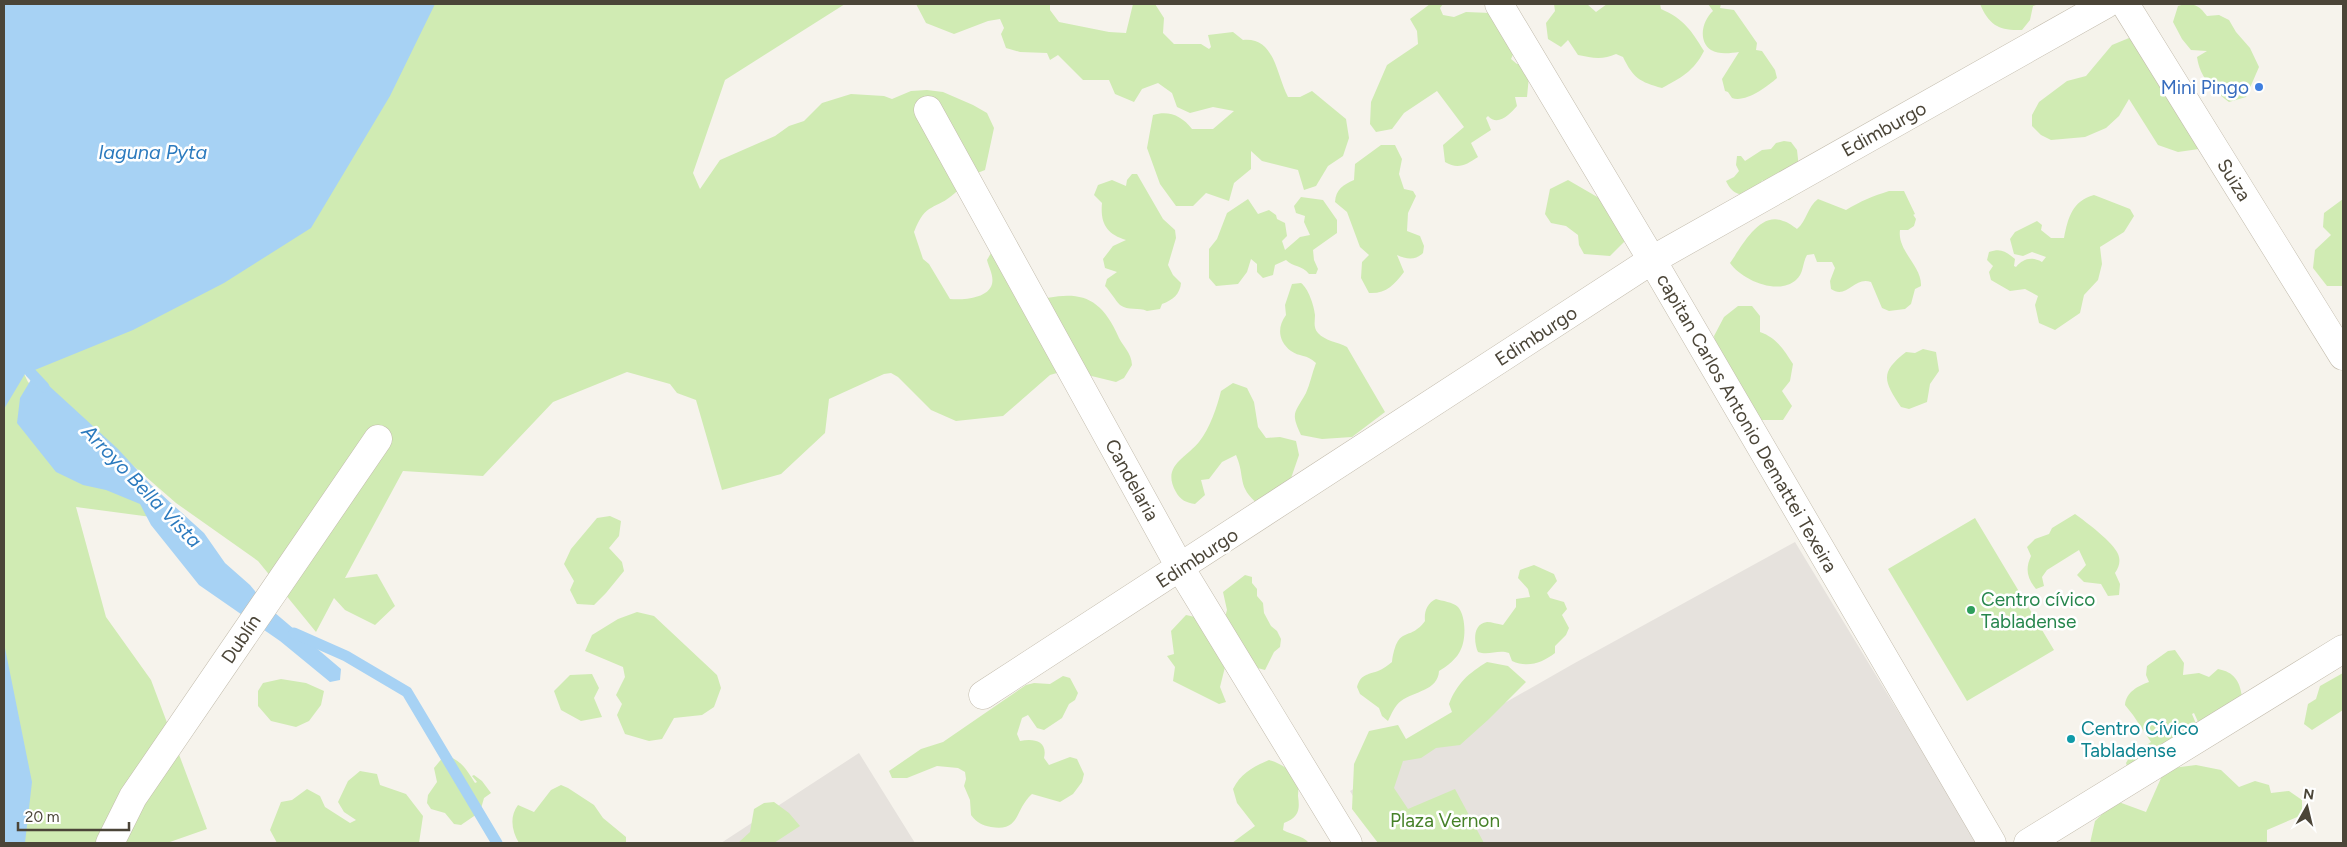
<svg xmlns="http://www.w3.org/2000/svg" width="2347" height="847" viewBox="0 0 2347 847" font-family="Figtree,sans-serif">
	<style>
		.industrial { fill: #e6e2dd }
		.green { fill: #d0ebb3 }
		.water { fill: #a7d2f4 }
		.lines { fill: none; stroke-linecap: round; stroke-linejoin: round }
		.stream { stroke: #a7d2f4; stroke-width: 11 }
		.street-casing { stroke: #c3bcad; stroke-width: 29 }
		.street { stroke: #fff; stroke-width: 28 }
		.shop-dot { fill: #3f7fe0; stroke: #fff; stroke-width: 2 }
		.leisure-dot { fill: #2e9e5b; stroke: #fff; stroke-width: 2 }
		.culture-dot { fill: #0f9aa8; stroke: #fff; stroke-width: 2 }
		.labels { text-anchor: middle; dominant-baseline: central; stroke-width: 5; stroke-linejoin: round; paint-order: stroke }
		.shop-label { font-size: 19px; fill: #366cbe; stroke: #fff; text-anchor: end }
		.street-label { font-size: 19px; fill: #4b4538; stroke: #fff }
		.leisure-label { font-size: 19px; fill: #27864d; stroke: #fff; text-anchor: start }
		.culture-label { font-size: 19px; fill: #0d838f; stroke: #fff; text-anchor: start }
		.park-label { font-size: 19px; fill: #468128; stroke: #fff }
		.water-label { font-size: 20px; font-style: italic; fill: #2b7abe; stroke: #fff }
	</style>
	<rect width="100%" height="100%" fill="#f6f3ec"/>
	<path class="industrial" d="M1795,542L1978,843H1381L1350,791L1573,664Z
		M859,753L915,843H721Z"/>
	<path class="green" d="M4,4H845L725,80L693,173L700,189L720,160L775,136L789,126L804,121L822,103L851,94L884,96L892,99L911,91L927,90L943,92L973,105L987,113L994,128L985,170C963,178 970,180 955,193C935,211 926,201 914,232L923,259L929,264L950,299C962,300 988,299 992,284C994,276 989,268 987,260L991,253H999L1026,303C1072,291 1098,289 1119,338C1124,348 1131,352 1132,365L1124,378L1116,382L1067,370L1050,375L1003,416L956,421L931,410L898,377L891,373L884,374L829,399L825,433L781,474L722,490L696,400L677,393L670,384L627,372L553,402L483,476L403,471L345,578L377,574L395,606L375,625L345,610L334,598L316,632L258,561L176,503L29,375L4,322Z
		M916,4H1050V10L1059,22L1109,32L1126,33L1133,4H1155L1164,18L1163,33L1174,44H1201L1209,49L1211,47L1208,35L1233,32L1243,40C1275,37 1276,74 1288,97H1300L1312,91L1346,119L1349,138L1343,156L1328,166L1316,186L1304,190L1298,170L1262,161L1251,151V169L1234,183L1229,201L1206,193L1193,206H1176L1160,184L1147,148L1153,115C1169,110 1182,116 1192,129H1213L1234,111L1213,107L1190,113L1177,107L1172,93L1158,83L1142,89L1134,102L1115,94L1109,80H1083L1058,55L1050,60L1047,53L1020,52L1006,48L1001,34L1004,28L1000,19L988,21L954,34L926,23Z
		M1430,4H1443L1440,8L1443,15L1454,17L1466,12L1491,13L1515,50L1511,59L1517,64H1525L1529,76L1527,97H1515L1517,106C1510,114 1498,127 1488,116L1486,118L1491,130L1471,143L1478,157C1466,165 1458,170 1445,162L1443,145L1464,127L1437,91L1404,113L1392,129L1376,132L1370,124L1371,102L1387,65L1418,44L1417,31L1410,19Z
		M1554,4H1587L1596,12L1607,4H1664H1660L1661,9C1684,19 1691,30 1704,51C1694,71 1681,78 1662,88C1640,82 1633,78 1623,57L1616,54C1603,60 1592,58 1578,55L1568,40L1561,47L1548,39L1546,23L1555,11Z
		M1708,4H1721L1720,8L1734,10L1757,43L1756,50L1762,51L1775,70L1777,78C1767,87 1745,103 1732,98L1728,92L1725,91L1722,79L1739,52C1731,53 1719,55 1711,50C1697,40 1703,20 1713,11Z
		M1980,4H2039L2033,6L2030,20L2022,30C1999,31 1989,25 1980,4Z
		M2185,4C2197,4 2200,7 2207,16L2219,15L2229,20L2236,32L2250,48L2259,67L2246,97L2229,102C2213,90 2200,78 2197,57L2207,51L2191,50L2182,39L2173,22L2178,6Z
		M2129,38L2143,45L2206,122L2199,149L2178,152L2158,145L2129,99L2119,116L2106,128L2085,137L2051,140L2041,135L2032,126V115L2039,102L2067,81L2086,76L2112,45Z
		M1784,141L1791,142L1797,150L1798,159L1799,192L1789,200L1775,198L1762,180L1760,190L1752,197C1738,194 1732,194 1726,181L1734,177L1739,171L1736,165L1737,156H1741L1745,161L1762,150L1771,149L1776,143Z
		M1381,145H1395L1402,159L1399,174L1404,189L1413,191L1416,196L1408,213L1407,231L1420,236L1424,246L1423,253C1415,261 1406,259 1397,255L1404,272C1394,285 1386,294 1369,293L1361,278L1362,262L1369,255L1360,247L1347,212L1335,202C1336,189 1343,185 1354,180L1355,164Z
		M1132,174H1137L1163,219L1175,230L1176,238L1168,265L1173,275L1181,283C1180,294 1173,300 1162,304L1160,309L1147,311C1139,307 1128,311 1120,305C1115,300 1110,291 1105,286L1107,279L1117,272L1105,268L1103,259L1113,246L1126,240C1107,234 1100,224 1102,203L1094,195L1098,185L1112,180L1126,186L1127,180Z
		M1568,180L1599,198L1629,237L1610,256L1584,254L1579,245L1578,235L1566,226L1551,223L1545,214L1550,189Z
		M1889,191H1904L1915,214L1913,215L1910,210L1916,219L1914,226L1908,230H1900C1897,251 1922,266 1921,286L1915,289L1911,304L1905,309L1889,311L1882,308L1871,282C1854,276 1847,300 1831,289L1830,281L1835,268L1832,262H1817L1814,254L1807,255C1802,264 1804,273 1796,280C1778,296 1742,280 1730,263C1741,248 1759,211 1783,221C1788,222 1793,226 1797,229C1807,221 1807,207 1818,199L1846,210C1861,201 1873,196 1889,191Z
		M2094,195L2130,209L2134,216L2124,232L2100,247L2102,264L2098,280L2084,295L2080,313L2055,330L2039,323L2035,305L2038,296L2025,289L2010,291L1991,280L1989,272L1993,266L1987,260L1989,252C2001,248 2005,251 2015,259L2014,266L2016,267C2023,259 2031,256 2042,262L2046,257L2032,252L2023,256L2014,254L2010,239L2015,232L2037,221L2042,225L2041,230L2051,238H2064C2068,218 2072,201 2094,195Z
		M1301,197L1323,200L1337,220V233L1313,250L1314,260L1318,269L1316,274H1309C1302,265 1293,267 1286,260L1275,265L1273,275L1263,278L1257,272V264L1251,259L1247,272L1238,284L1216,286L1209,278V249L1217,239L1227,213L1248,199L1258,214L1269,210L1276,215L1277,219L1285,223L1287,236L1282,241L1285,250L1300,237L1310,235L1304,222L1305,216L1296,213L1294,206Z
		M2343,199V286H2327L2313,268L2315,250L2331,235L2323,227L2324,213Z
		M1301,283C1308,288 1314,305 1315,315C1315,321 1313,328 1318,333C1325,341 1338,342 1347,347L1385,412L1352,437L1322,439L1301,435C1290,412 1295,413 1306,393C1310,384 1312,373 1316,363C1307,354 1299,357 1291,351C1278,341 1277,327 1286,315L1285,305L1292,284Z
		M1738,306H1752L1760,316V332C1777,338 1784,350 1793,364L1790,381L1782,391L1792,406L1783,420H1758L1722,384L1714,336L1724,317Z
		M4,332L28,382L174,520L76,507L106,617L151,680L207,829L167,843H4Z
		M1923,349L1936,352L1939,371L1930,384L1927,402L1909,409L1901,407C1884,381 1879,373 1906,352L1915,353Z
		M1233,383L1247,388L1254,402L1258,427L1266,438L1280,437L1296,441L1299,455L1288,487L1259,505C1236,486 1246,478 1236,455L1222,462L1209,479L1201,480L1205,495L1195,504C1187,503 1180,500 1176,492C1161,466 1186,458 1199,442C1210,428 1217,407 1221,391Z
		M2075,514C2085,521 2114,543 2118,554C2121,561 2119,567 2115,573L2120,584L2119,595L2108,596L2101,584L2084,582L2077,575L2086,565L2079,550L2047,570L2042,577L2044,586L2036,589C2027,578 2025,569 2031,556L2027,547L2035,539L2049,534L2052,528Z
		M610,516L621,521L619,536L609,548L622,562L624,571L606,593L594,605L577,604L570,590L574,581L564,564L571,549L597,518Z
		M1975,518L2054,650L1967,701L1888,569Z
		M1534,565L1554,574L1557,581L1547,593L1550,598L1564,602L1567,609L1562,615L1569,628L1566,635L1555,646V653C1542,663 1528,668 1512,661L1509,653C1498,649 1489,656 1478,652C1474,643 1472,624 1487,622C1492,622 1497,624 1503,625L1516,607V599L1530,597L1528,589L1518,578L1520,570Z
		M1245,575L1252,577V583L1257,589V596L1263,603L1264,613L1271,626L1277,631L1281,639L1280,647L1274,652L1265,670L1250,666L1232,626L1225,617L1227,610L1223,592Z
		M1436,599C1442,601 1453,602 1458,607C1466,616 1466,639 1461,649C1458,658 1446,667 1439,671C1438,691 1414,691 1401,701C1395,705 1391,715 1388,721L1382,716L1379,708L1360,694L1357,687C1361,674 1367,675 1378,671C1383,669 1388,665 1392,662C1398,623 1409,643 1425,621C1424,612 1427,603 1436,599Z
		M637,612L654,616L717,675L721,688L714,707L702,715L674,718L662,739L649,741L625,734L617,715L622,704L616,695L625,677L623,667L585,651L592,635L618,619Z
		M1186,615L1209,620L1229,651L1220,687L1226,702L1219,704L1173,681L1175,667L1167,656L1174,654L1171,631Z
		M2175,650L2184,663L2183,675L2199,673L2209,677L2218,669C2234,672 2240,681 2242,697L2199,724L2194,713L2192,714L2199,731L2129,772L2126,763L2130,756L2151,742L2133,715L2125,705C2126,692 2138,686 2149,682L2146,675L2147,666L2168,651Z
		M1487,662L1508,666L1526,682L1489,719L1460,745L1436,748L1421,758L1403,761L1394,788L1408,809L1455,789L1484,843H1378L1352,809L1354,764L1369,731L1398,725L1406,739L1452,712L1449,704C1457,683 1469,673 1487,662Z
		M2343,673V710L2312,730L2304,724L2308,704L2316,699L2320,686Z
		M592,674L599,688L594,698L602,717L581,721L561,710L554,691L570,675Z
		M1063,676L1070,678L1078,693L1075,700L1069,704L1062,718L1044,730L1037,728L1028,715L1022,718L1017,734L1020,741C1034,738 1048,741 1044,758L1049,765L1070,757L1077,759L1084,774L1082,782L1073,794L1060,802L1032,794C1014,810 1021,832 991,827C982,825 977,823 971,815L970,800L964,786L966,779L965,772L958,768L937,766L907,778H892L889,771L921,749L943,742L1026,685L1034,683L1050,684Z
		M281,679L306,683L324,691L321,705L309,721L296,727L271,721L258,706V691L263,683Z
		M444,756C459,757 467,770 475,783L477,782L472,776L474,775L482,781L491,793L484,798L480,812L461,825L454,824L445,813L431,809L427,803L428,795L437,782L434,768Z
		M1269,760C1280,763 1296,772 1298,784C1299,788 1298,792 1298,796C1300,810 1299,817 1284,823L1283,830C1292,835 1302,835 1309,843H1232L1255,826L1237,803L1233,789C1241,773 1253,767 1269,760Z
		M2196,765L2221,770L2239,787L2255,781L2269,785L2271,793L2289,791L2302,800V815L2267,830V843H2090L2095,821L2116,801L2146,812L2165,769Z
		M360,771L377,774L380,785L406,794L423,816L419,843H277L270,830L281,802L292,800L307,789L320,796L325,807L350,823L356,820L344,812L338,802L348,781Z
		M561,785L568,788L594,805L603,818L626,837V843H519C512,831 509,817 518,805L534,812L551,790Z
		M774,802L789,813L800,826L774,843H738L750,832L754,809L764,803Z"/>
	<path class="water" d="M4,4H435L390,96L311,228L224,283L133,330L25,374L4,409Z
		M35,373L118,449L151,485L204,533L225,563L250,585L268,607L341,669L340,680L330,682L280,641L199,585L151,525L140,504L106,490L83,485L56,472L17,423L20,398Z
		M4,643L32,782L25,843H4Z"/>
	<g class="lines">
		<path class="stream" d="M30,372L44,387
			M294,633L346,656L407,692L497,843"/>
		<defs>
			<path id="street" d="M1499,4L1652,260L1992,843
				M2125,4L2343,356
				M928,110L1181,569L1348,843
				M983,695L1652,260L2106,4
				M110,843L133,797L378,439
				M2028,843L2343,649"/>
		</defs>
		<use href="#street" class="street-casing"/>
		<use href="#street" class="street"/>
	</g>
	<circle class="shop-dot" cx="2259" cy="87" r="5"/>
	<circle class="leisure-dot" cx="1971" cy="610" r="5"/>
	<circle class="culture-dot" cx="2071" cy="739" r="5"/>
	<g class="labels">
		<g class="shop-label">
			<text x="2249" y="87">Mini Pingo</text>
		</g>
		<g class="street-label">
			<text transform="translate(1884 129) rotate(-29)">Edimburgo</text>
			<text transform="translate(2234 180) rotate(58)">Suiza</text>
			<text transform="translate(1536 336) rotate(-33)">Edimburgo</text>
			<text transform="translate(1747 423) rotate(60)">capitan Carlos Antonio Demattei Texeira</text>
			<text transform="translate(1132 480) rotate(61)">Candelaria</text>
			<text transform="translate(1197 558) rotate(-33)">Edimburgo</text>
			<text transform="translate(241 639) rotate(-56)">Dublín</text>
		</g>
		<g class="leisure-label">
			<text x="1981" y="599">Centro cívico<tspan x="1981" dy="22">Tabladense</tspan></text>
		</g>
		<g class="culture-label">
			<text x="2081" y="728">Centro Cívico<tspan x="2081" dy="22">Tabladense</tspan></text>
		</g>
		<g class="park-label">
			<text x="1445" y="820">Plaza Vernon</text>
		</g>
		<g class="water-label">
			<text x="153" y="152">laguna Pyta</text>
			<text transform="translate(142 486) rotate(46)">Arroyo Bella Vista</text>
		</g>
	</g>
	<rect width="2347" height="847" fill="none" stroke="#4b4538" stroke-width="10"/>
	<g transform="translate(2307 807) rotate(8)" stroke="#ffffff" stroke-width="4" paint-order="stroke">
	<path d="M0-4L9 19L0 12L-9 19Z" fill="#4b4538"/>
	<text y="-8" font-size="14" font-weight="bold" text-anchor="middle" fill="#4b4538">N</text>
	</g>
	<path d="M18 822v8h111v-8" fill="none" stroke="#4b4538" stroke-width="2.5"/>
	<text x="25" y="822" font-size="15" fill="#4b4538" stroke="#ffffff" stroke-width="4" paint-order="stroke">20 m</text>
</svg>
